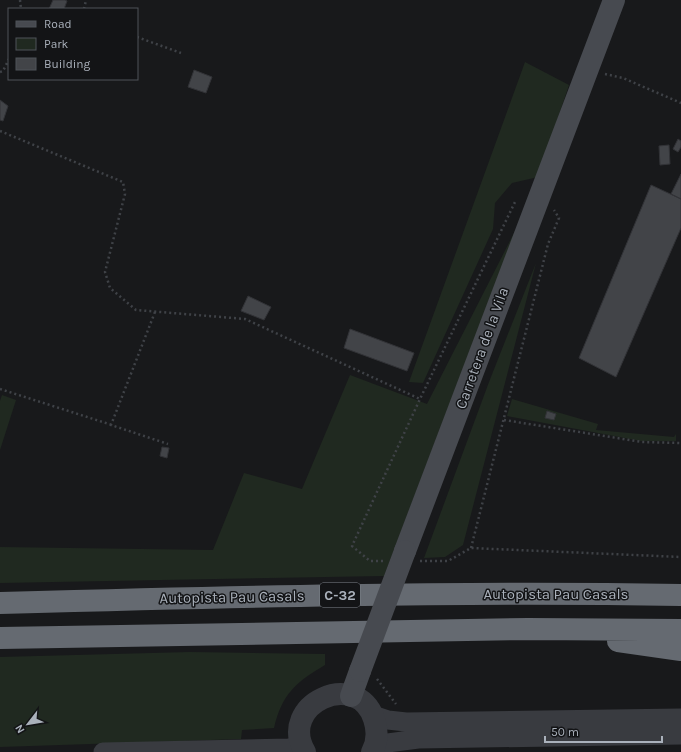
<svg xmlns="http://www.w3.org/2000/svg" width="681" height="752" viewBox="0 0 681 752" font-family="Karla,sans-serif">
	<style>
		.green { fill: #202920 }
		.building { fill: #424448; stroke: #323337 }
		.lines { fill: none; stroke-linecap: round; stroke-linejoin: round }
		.path { stroke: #3f4247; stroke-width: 2.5; stroke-dasharray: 2 3; stroke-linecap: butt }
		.minor { stroke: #393b40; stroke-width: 19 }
		.tertiary { stroke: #393b40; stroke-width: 22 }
		.secondary { stroke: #474a50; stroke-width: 22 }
		.motorway { stroke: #656a71; stroke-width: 22 }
		.secondary-bridge { stroke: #474a50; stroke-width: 22 }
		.labels { text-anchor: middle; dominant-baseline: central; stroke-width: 3; stroke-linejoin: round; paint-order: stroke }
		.shield { fill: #131416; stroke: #7d828a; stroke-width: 1 }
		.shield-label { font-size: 14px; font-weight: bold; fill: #aab1bb }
		.street-label { font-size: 15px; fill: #aab1bb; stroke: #131416 }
	</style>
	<rect width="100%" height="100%" fill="#18191b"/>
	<path class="green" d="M525,62L569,85L538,177L512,183L495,203L493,229L423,383L409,382Z
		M516,229L384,576L0,583V547L213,550L244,473L302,489L350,375L427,404Z
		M536,263L463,545L445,557L424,558L489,382Z
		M2,395L16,400L0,450V401Z
		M512,399L598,424L596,430L674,437L676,434V441H641L507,416Z
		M190,652L325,654V665C296,682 282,694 274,728L242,730L241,739L0,747V657Z"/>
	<path class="building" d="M53,0H65L67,1L64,9H49Z
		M194,70L212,77L206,93L188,87Z
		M0,100L8,106L3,121L0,120Z
		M678,139L681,141V147L678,152L673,149Z
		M669,145L670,164L660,165L659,146Z
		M681,174V199L671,194Z
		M651,185L681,199V228L616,377L579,358Z
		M248,296L271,307L264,320L241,311Z
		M350,329L414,353L407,371L344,348Z
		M547,411L556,414L554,420L545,418Z
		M162,447L169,448L167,458L160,456Z"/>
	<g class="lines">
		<path class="path" d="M20,0L21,9
			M84,9L86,0
			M137,37L181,53
			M0,72L3,71L9,59
			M605,74L623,78L681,103
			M0,131L123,182L125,194L105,272L110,288L136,310L245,319L420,399
			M155,312L111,425L168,444
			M0,389L112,425
			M504,420L642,442L681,443
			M471,548L548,244L559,218L554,210
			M383,561H370L352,546L420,399L515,202L517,201
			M420,561H448L471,548L681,557
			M377,679L396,704"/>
		<path class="minor" d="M373,715L388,720L406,722L681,718
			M375,747L388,743L418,739L681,735
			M103,752L289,748L302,746"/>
		<path class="tertiary" d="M305,752C277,704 357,668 374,719C378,731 378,741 372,752"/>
		<path class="secondary" d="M405,551L614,0
			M351,696L360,671"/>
		<path class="motorway" d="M0,603C227,597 454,591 681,595
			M0,638L528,629L681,630
			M618,641L681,650"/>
		<path class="secondary-bridge" d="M360,671L405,551"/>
	</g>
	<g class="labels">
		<rect class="shield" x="320" y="583" width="40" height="24" rx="3"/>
		<g class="shield-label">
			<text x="340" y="595">C-32</text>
		</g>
		<g class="street-label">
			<text transform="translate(482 348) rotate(-70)">Carretera de la Vila</text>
			<text x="556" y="594">Autopista Pau Casals</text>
			<text transform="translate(232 597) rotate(-1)">Autopista Pau Casals</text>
		</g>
	</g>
	<rect x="8" y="8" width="130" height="72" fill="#131416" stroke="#4f5358"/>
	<rect x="16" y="21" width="20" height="6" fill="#474a50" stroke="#4f5358"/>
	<text x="44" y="28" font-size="12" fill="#aab1bb">Road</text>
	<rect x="16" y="38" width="20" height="12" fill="#202920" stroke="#4f5358"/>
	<text x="44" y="48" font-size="12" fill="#aab1bb">Park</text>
	<rect x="16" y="58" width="20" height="12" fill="#424448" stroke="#4f5358"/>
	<text x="44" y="68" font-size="12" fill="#aab1bb">Building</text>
	<g transform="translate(28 724) rotate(239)" stroke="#131416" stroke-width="3" paint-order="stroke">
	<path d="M0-3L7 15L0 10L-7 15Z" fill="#aab1bb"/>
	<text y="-6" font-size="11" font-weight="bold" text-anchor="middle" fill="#aab1bb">N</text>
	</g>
	<path d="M545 736v6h117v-6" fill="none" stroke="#aab1bb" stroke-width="2"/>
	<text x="551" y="736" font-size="12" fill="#aab1bb" stroke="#131416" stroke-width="3" paint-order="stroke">50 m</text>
</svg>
